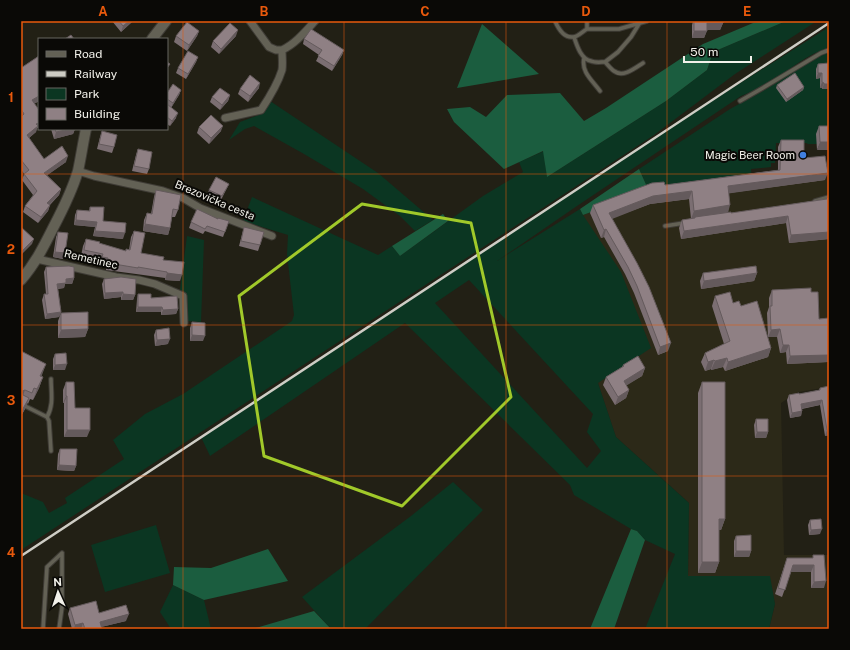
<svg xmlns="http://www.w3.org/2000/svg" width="850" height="650" viewBox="0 0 850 650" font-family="'Public Sans',sans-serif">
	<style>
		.built { fill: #2c2918 }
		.green { fill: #0b3622; fill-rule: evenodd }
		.forest { fill: #1b5d3f }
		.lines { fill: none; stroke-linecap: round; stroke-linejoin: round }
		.service-casing { stroke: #3f3c36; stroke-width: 5.5 }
		.minor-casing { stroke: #3f3c36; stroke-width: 9 }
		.secondary-casing { stroke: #3f3c36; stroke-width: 12 }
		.service { stroke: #636155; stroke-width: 3.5 }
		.minor { stroke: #636155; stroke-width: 7 }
		.secondary { stroke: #636155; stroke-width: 10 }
		.rail { stroke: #cecdc5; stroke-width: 2.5 }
		.wall { fill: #7b6e72 }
		.shaded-wall { fill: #645a5c }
		.building { fill: #8f8084; stroke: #645a5c }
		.marked { fill: none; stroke: #a1c92a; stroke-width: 3; stroke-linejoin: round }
		.grid { fill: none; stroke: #e8590c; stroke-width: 1; stroke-opacity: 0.55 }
		.shop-dot { fill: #3f7fe0; stroke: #0a0906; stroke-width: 1.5 }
		.labels { text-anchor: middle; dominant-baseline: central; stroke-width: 4; stroke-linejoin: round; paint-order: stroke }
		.poi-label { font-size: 11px; fill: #f2f1ea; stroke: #0a0906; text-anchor: end }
		.street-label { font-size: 11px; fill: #f2f1ea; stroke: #0a0906 }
		.neatline { fill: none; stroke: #e8590c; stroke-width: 1.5 }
		.grid-label { font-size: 13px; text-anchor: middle; font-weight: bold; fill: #e8590c }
	</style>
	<rect width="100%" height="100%" fill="#222015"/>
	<path class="built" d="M829,171V387L798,392L781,403L784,555H829V629H769L775,604L769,576H688L689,503L616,437L598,383L583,215L649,191L752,180Z"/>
	<path class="green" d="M786,21H817L735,74L654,135L21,550V493L43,502L49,513L67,503L65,498L124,459L113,440L145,414L183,394L292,321L294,315L287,254L288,235L243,221L252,197L378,255L392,246L400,256L483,196L523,172L519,162L544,151L547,177L666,101L707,70L713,52Z
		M829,27V48C808,53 790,70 772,81C762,87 751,92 741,96L577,206L497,261L580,209L583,215L621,272L651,348L598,383L616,437L689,503L688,576H770L775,604L769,629H645L675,554L645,540L637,531L631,529L574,495L570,485L405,323L210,456L201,437L682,120ZM469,280L593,414L587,432L601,451L587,468L435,303Z
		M827,52H829V134H817V144H808L806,143H776L775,163H771V167L751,169L752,180L649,191L639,169L730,109L761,92L809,62Z
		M270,101L378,173L433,220L415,231L400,216L363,189L304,154L254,126L245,129L229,140L240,122L264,113Z
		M187,236L204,240L201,322L186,321V295L180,290Z
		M453,482L483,510L365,629H331L302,597L411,516Z
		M156,525L170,573L105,592L91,545Z
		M173,585L204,600L211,629H171L160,612Z"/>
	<path class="forest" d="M768,21H786L713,52L707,70L666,101L547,177L543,151L504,169L454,122L447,109L470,107L486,117L507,95L560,93L584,121L606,108L703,44L753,23Z
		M482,24L539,74L457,88Z
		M639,169L649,191L583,215L580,209Z
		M443,214L448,221L400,256L392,246Z
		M631,529L637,531L645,540L614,629H590Z
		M268,549L288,581L204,600L173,585L174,567L211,568Z
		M314,611L331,629H252Z"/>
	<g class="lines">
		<defs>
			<path id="service" d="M555,21C558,28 564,38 573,37C578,37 583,31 587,29V21
				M587,29H619L647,21
				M574,37C577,46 581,59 591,61C595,63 601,62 605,62C608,65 611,69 614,71C623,78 635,68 643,63
				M584,58C581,72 592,80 600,91
				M605,62L618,52L631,37L639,24
				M740,101L761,89L821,53L829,50
				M815,201L829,197
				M665,226L684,223
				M21,404L47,417L49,421L51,451
				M47,417C54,405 51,392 51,379
				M43,629L47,567L62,553
				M59,629L62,607V553"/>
			<path id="minor" d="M250,21L269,47L276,50H282
				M225,118L261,110C269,98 278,83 282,70C283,63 282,57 282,50C295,44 305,32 315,21
				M78,171L94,176L163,191L183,198L200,208L272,236
				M37,259L116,277L139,280L155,284L183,296L184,323"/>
			<path id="secondary" d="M152,39L166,21
				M21,280C35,264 44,246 53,228C63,209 72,191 78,171C81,157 83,143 86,129"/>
		</defs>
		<use href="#service" class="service-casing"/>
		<use href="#minor" class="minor-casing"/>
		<use href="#secondary" class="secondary-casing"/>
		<use href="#service" class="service"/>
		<use href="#minor" class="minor"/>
		<use href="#secondary" class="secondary"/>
		<path class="rail" d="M21,556L829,23"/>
	</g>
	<path class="wall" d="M112,21H133L121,32Z
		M693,21H724L720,30H707L704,38H692V25Z
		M199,31L197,36L187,51L174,42L176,36Z
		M236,36L219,54L211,47L213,41Z
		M304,39L344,50L342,55L332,71L316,61L319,55L303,44Z
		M39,56V101L34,104L39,110V127L37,128L36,132L29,138L44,159L66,162L47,175L61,189L59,195L50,205L48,211L38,223L23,212L25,206L33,195L22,180L24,174L21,169V68Z
		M198,57L196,62L186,79L176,73L178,68Z
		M829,63V89H822V88H820V78L816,79V69L818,64Z
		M777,85L804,87L803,90L786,102L776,88Z
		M259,88L248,102L238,94L240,89Z
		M181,90L179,95L171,108L176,118L170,126L167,124V93Z
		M230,95L228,101L220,110L210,102L212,97Z
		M819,126H829L817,150L816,134Z
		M199,127L221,131L209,144L197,133Z
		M51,129H75L73,134L54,139Z
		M102,131L114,147L112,153L97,149L100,137Z
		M781,140L804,158L825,180L729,193L728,212L731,213L826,199V198L829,197V239L789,243L786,223L681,239L679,228L682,220L694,218L691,219L689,199L650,204L612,218L668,351L658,355L634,293L625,274L604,237L601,238L590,213L593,205L665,185L778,170V147Z
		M138,149L149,169L147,174L132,171L136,155Z
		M229,184L220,202L207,195L209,190Z
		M156,190L178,210L175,217H172L170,228L168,235L143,231L144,220L147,213L151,214L154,197Z
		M90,207L103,221L123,239L93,236L95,227L74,225L75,215L77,210L89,211Z
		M218,219L229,221L223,237L205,231L203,234L189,228L191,222Z
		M244,227L260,245L258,251L239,246Z
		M134,231L141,253L163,260L180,281L165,280V278L136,274L106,270V265L100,264L101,260L81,256L83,246L86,239L125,251L129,250L131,237Z
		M58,232L63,259L53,257L56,237Z
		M46,267L74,278L72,284H65L64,288L58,289L61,312L59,317L45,319L42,300L44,294H46L44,272Z
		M703,273H757L754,281L701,289L700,281Z
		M104,279L135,295L133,300H121V297L104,299L102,284Z
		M772,290L811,292L819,319L829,318V359L828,362L787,364L786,352L780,353L777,337H768L767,313L769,307V298Z
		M138,294L178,309L176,314L161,315V312H136L137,299Z
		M715,296L741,306L771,348L768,357L725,371L723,367L711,370V369L705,371L701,362L705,353L724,344L712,306Z
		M61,313L88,329L85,337L58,338V321Z
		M192,322L203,341H190V328Z
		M156,330L168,344L155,346L154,335Z
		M21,351L42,375L41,376L43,377L39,388L33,400L30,399L28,404L27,403L25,409L21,416Z
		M55,354L65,370H53V359Z
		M623,365L645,368L642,376L626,385L629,390L626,398L615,405L603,385L606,377L622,367Z
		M66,382L75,408L87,437H64V403H63V390Z
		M702,382L725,519L721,530H719V562L715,573H698V393Z
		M820,388L829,435L825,436L820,405L802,409L801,416L790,418L787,400L789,395L799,394L819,390Z
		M756,419L768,432L766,438H755L754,425Z
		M60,449L76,466L74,471L57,470L58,454Z
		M810,520L820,534L809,535L808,525Z
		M736,536L751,551L749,557H734V541Z
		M813,555L824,588H811V572H791L782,597L775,594L787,558H813Z
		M70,608L99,613L126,621L101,627L102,629H72L68,614Z"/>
	<path class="shaded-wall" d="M129,21H133L121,32L123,26Z
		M707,23H723L720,30H704Z
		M238,30L236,36L219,54L221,49Z
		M199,31L197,36L187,51L189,45Z
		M694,31H707L704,38H692Z
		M344,50L342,55L332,71L334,66Z
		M198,57L196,62L186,79L188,74Z
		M818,73H822L820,78L816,79Z
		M822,82L824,83L822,88H820Z
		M260,83L259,88L248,102L250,96Z
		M824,84H829V89H822Z
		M804,87L803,90L786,102L787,99Z
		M181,90L179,95L171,108L173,103Z
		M230,95L228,101L220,110L222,105Z
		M39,96V101L30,106L32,100Z
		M178,113L176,118L170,126L172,121Z
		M39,123V127L37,128L36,132L25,141L27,135L36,124Z
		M223,126L221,131L209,144L211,138Z
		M70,129H75L73,134L54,139L56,132Z
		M820,142H829V150H817Z
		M68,156L66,162L42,179L44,173Z
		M828,173L825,180L725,194L728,186Z
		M61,189L59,195L45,209L47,203Z
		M692,191L689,199L650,204L607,221L609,213L653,196Z
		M50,205L48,211L38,223L41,217Z
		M730,205L728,213L691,219L694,211Z
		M788,216L786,223L681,239L684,231Z
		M76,220L97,222L95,227L74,225Z
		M145,224L170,228L168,235L143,231Z
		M606,229L604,237L601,238L604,230Z
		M95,231L125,233L123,239L93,236Z
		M829,232V239L789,243L791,235Z
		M34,239L32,244L21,255V252Z
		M55,252L65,253L63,259L53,257Z
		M102,257L108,258L106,265L100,264Z
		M167,273L182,275L180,281L165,280Z
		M757,273L754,281L701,289L704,281Z
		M74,278L72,284H65L64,288L55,289L57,284L66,279Z
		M123,292L121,297L104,299L105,293Z
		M123,294L135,295L133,300H121Z
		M138,307H162L161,312H136Z
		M178,309L176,314L161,315L163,310Z
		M61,312L59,317L45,319L47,314Z
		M88,329L85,337L58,338L61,330Z
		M780,329L777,337H768L771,330Z
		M192,335L205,336L203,341H190Z
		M170,339L168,344L155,346L157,340Z
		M671,343L668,351L658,355L660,347Z
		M783,345H789L786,352L780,353Z
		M771,348L768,357L725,371L728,362Z
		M829,353V359L828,362L787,364L790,356Z
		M727,358L723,367L711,370L715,361Z
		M714,360L711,369L705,371L708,362Z
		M46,364L42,375L36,387L40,376Z
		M67,364L65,370H53L55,365Z
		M645,368L642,376L621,389L624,381Z
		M43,377L39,388L33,400L37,389Z
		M25,390L21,401L22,391Z
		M629,390L626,398L615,405L618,397Z
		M66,396H67L64,403H63Z
		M29,398L25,409L21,416V412Z
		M822,400L820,405L799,409L801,404Z
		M802,411L801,416L790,418L792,413Z
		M67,430H90L87,437H64Z
		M827,430H829V435L825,436Z
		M757,432H768L766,438H755Z
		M59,465L76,466L74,471L57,470Z
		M719,519H725L721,530H715Z
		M822,529L820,534L809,535L811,530Z
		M736,551H751L749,557H734Z
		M702,562H719L715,573H698Z
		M793,565H814L811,572H790Z
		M826,581L824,588H811L814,582Z
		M129,614L126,621L97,628L100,622Z
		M83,623L81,629H74L75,625Z"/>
	<path class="building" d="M119,21H129L123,26Z
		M694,21H723V23H707V31H694Z
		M187,22L199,31L189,45L176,36Z
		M230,23L238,30L221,49L213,41Z
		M311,29L344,50L334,66L318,56L322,50L304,39Z
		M71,35L74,39H65Z
		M188,51L198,57L188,74L178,68Z
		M39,56V96L32,100L39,110V123L36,124L38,126L27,135L44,159L62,146L68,156L44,173L61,189L47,203L50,205L41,217L25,206L37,191L24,174L29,170L21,160V117L24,114L21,109V68Z
		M167,62L170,64L167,68Z
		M829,63V84H824V83L822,82V73H818V64Z
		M795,73L804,87L787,99L777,85Z
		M250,75L260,83L250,96L240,89Z
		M173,84L181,90L173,103L167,99V93Z
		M220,88L230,95L222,105L212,97Z
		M167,104L178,113L172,121L167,117Z
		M211,115L223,126L211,138L199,127Z
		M819,126H829V142H820Z
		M55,129H70L56,132Z
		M102,131L117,135L114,147L99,144Z
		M781,140H804V158L825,156L828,173L728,186L730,205L694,211L692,191L653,196L609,213L637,263L649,287L671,343L660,347L637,286L628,267L606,229L604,230L593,205L652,183L664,182L665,185L780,170Z
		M138,149L152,152L149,169L134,166Z
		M216,177L229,184L222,196L209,190Z
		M156,190L181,195L178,210L173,209L170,228L145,224L147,213L152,214Z
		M829,197V232L791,235L788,216L684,231L682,220L695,218V217L731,212V213L827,199L826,198Z
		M90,207H104L103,221L126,223L125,233L95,231L97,222L76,220L77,210L90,211Z
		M197,209L218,219V218L229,221L225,232L207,226L205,229L191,222Z
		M21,227L34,239L21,252Z
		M244,227L264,232L260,245L241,241Z
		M134,231L145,233L141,253L164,257L163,260L184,262L182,275L167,273V272L138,267V268L108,263V258L102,257L103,254L84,250L86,239L100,242L99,243L126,251V249L130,250Z
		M58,232L68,233L65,253L55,252Z
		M69,266L74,267V278L66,279V283L57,284L61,312L47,314L44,294H48L46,267Z
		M756,266L757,273L704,281L703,273Z
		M121,277L136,279L135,295L123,294V292L105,293L104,279Z
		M811,288V292H818L819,319L829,318V355L790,356L789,345H783L780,329L771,330L770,306H772V290Z
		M730,292L733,303L739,301L741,306L757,301L771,348L728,362L727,358L715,361L714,360L708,362L705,353L730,341L715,296Z
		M138,294H151V298L177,296L178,309L163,310L162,307H138Z
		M88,312V329L61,330V313Z
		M192,322L205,323V336L192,335Z
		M169,328L170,339L157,340L156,330Z
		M21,351L46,364L40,376L43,377L37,389L34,388L32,393L25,390L22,391L23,395L29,398L21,412Z
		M66,353L67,364L55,365V354Z
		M638,356L645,368L624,381L629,390L618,397L606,377L624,366L623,365Z
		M66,382H74L75,408H90V430H67V396H66Z
		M702,382H725V519H719V562H702Z
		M829,386V430H827L822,400L801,404L802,411L792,413L789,395L799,393V394L820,390V388Z
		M756,419H768V432H757Z
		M60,449H77L76,466L59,465Z
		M821,519L822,529L811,530L810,520Z
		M751,535V551H736V536Z
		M813,555H824L826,581L814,582V565H793L785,590L778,588L787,558H813Z
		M96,601L99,613L126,605L129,614L100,622L102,629H85L83,623L75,625L70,608Z"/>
	<path class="marked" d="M362,204L471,223L511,397L402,506L264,456L239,296Z"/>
	<path class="grid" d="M183,21V629M344,21V629M506,21V629M667,21V629M21,174H829M21,325H829M21,476H829"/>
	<circle class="shop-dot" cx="803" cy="155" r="4"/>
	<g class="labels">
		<g class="poi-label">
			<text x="795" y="155">Magic Beer Room</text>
		</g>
		<g class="street-label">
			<text transform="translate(215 200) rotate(23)">Brezovička cesta</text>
			<text transform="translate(91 259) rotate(13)">Remetinec</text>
		</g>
	</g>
	<rect width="850" height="650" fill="none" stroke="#0a0906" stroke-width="44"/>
	<rect x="38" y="38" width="130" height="92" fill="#0a0906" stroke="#676661"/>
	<rect x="46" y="51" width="20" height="6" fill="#636155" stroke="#676661"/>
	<text x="74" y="58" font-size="12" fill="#f2f1ea">Road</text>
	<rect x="46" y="71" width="20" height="6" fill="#cecdc5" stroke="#676661"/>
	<text x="74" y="78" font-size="12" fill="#f2f1ea">Railway</text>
	<rect x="46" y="88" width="20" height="12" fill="#0b3622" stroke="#676661"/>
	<text x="74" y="98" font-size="12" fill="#f2f1ea">Park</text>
	<rect x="46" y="108" width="20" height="12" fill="#8f8084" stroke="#676661"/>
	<text x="74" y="118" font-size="12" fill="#f2f1ea">Building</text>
	<g transform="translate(58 592) rotate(357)" stroke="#0a0906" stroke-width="3" paint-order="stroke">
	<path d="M0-3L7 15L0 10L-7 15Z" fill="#f2f1ea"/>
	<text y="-6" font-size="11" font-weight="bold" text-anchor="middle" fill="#f2f1ea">N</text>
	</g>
	<path d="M684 56v6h67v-6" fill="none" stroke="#f2f1ea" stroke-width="2"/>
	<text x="690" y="56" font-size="12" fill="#f2f1ea" stroke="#0a0906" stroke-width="3" paint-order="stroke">50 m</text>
	<rect x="22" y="22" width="806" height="606" class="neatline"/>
	<g class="grid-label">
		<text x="103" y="16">A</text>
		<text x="264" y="16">B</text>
		<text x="425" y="16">C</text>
		<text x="586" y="16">D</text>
		<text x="747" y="16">E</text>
		<text x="11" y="102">1</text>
		<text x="11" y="254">2</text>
		<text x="11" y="405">3</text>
		<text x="11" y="557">4</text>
	</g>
</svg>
